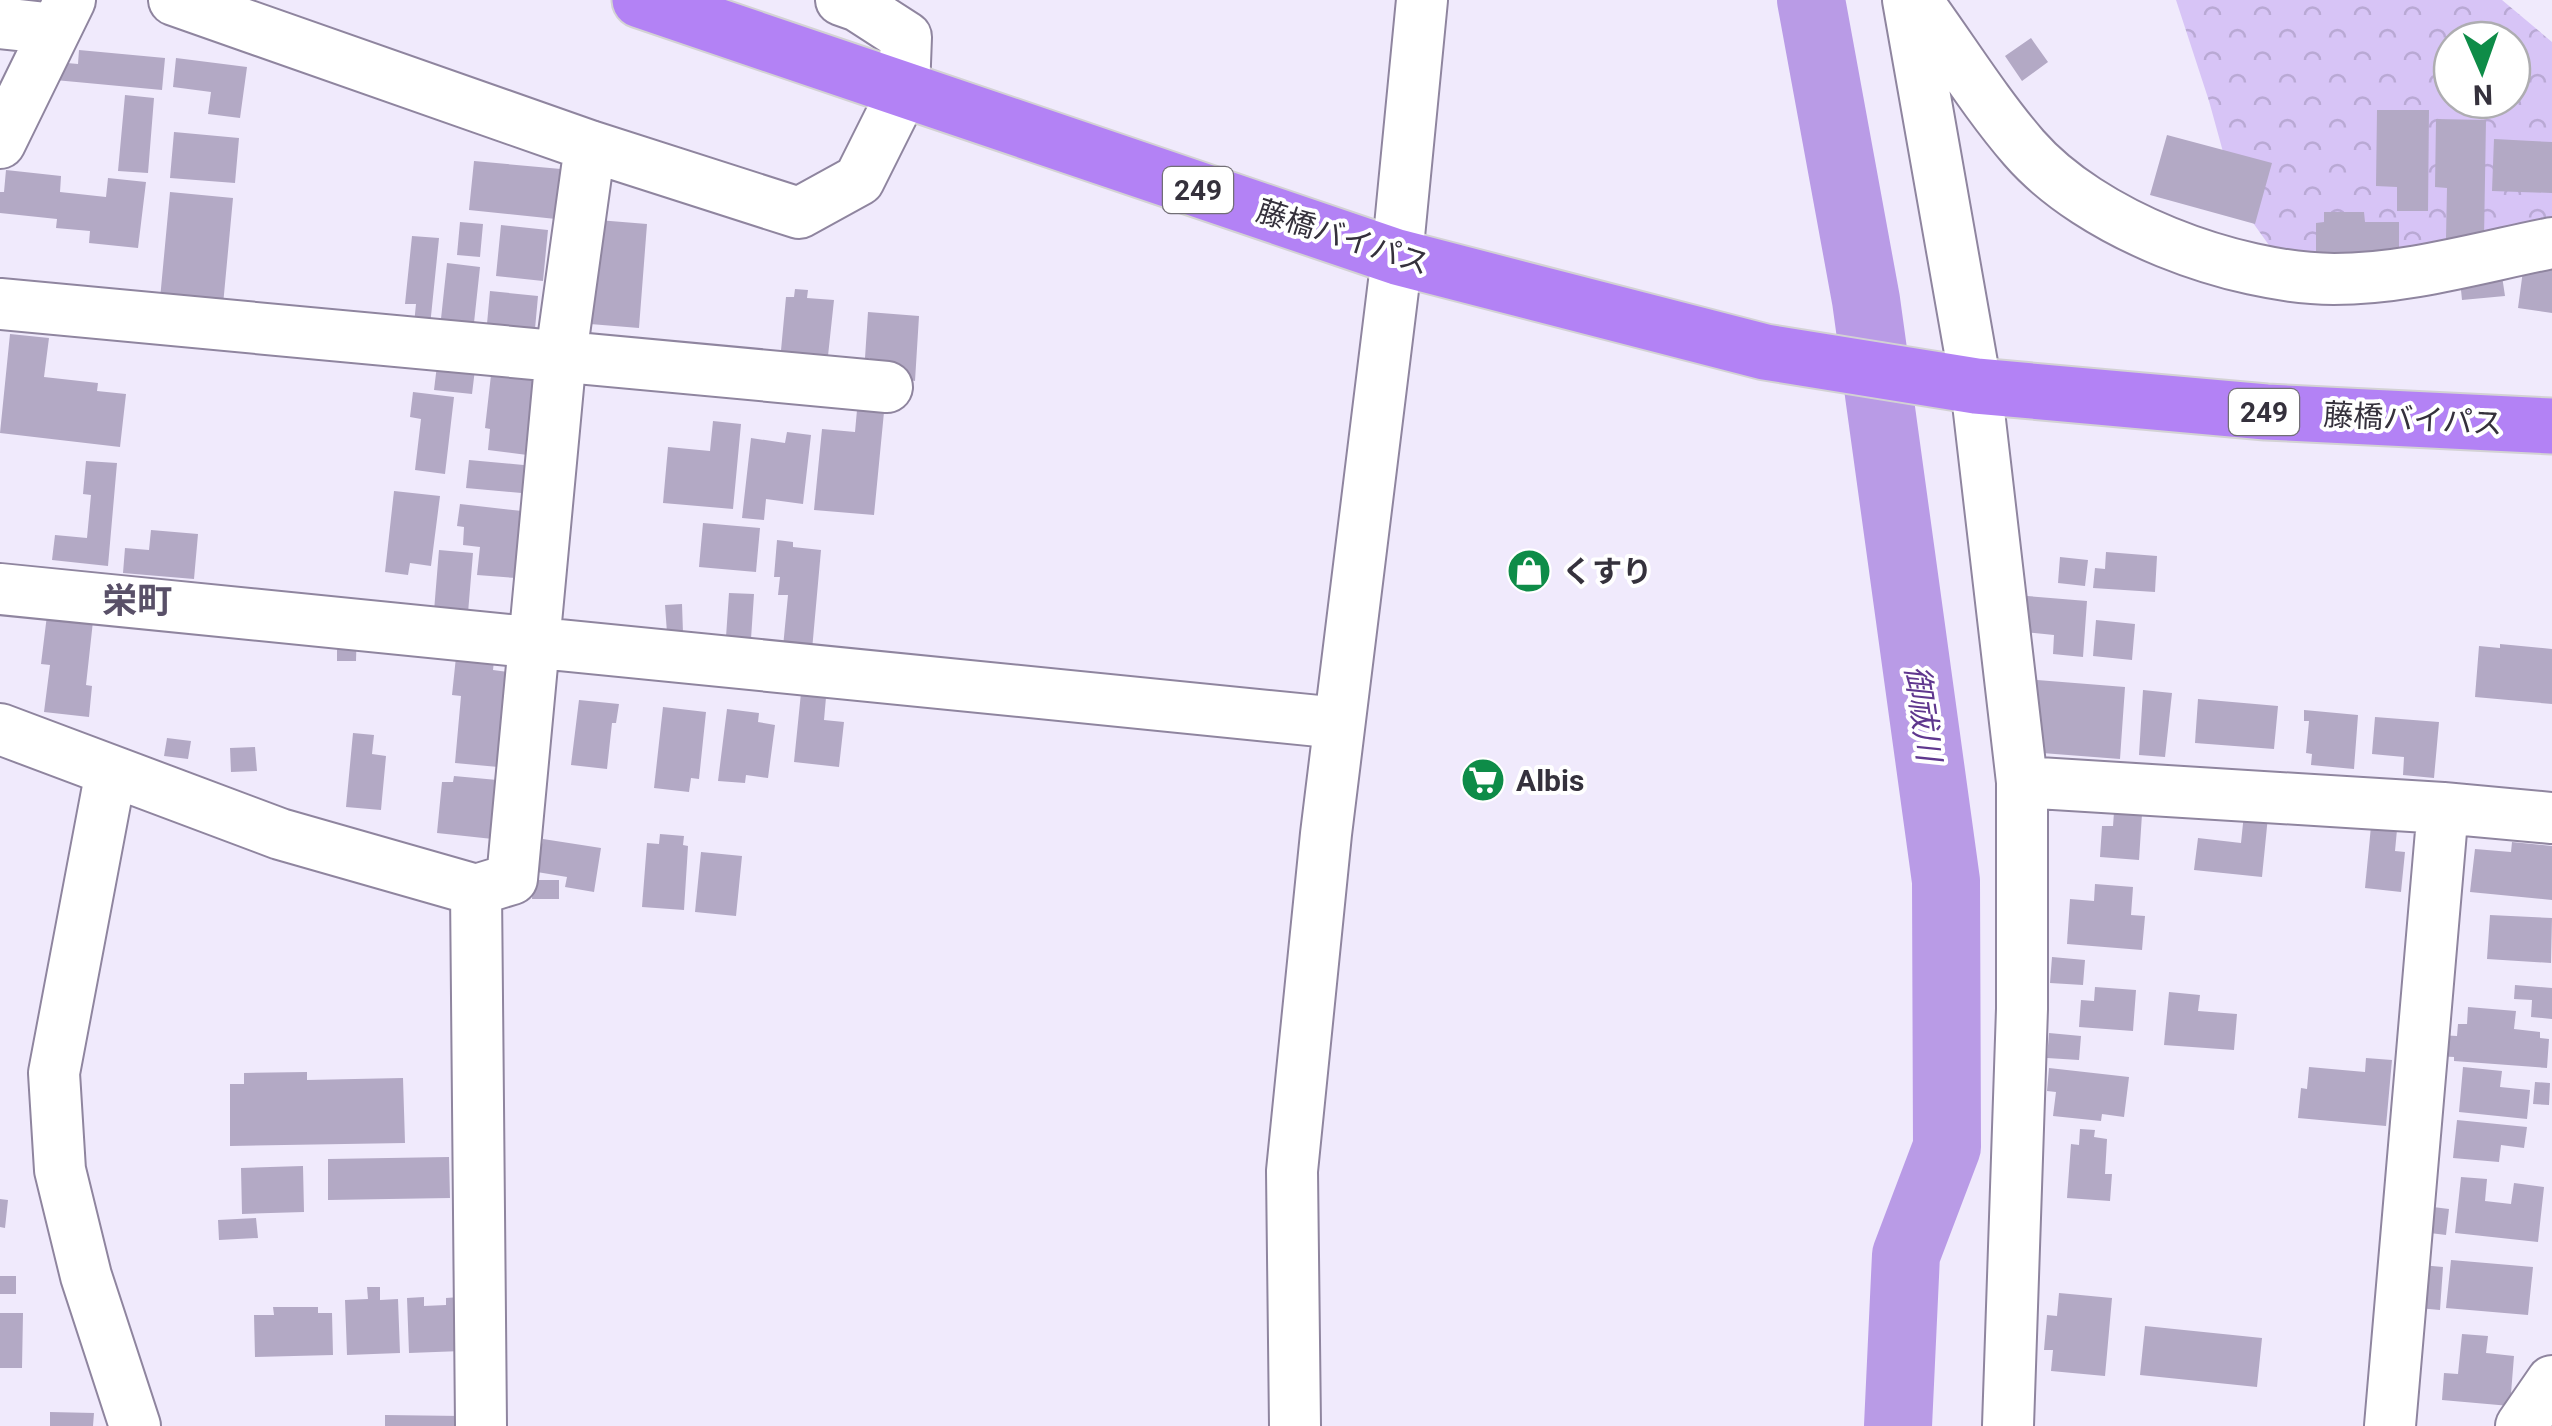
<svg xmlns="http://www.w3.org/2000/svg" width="2552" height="1426" viewBox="0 0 2552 1426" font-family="Roboto,'Noto Sans JP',sans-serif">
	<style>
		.forest { fill: url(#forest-crowns); fill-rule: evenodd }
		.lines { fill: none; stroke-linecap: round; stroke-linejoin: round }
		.river { stroke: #b99be6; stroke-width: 68 }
		.building { fill: #b3a9c5 }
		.minor-casing { stroke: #8f859f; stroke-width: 54 }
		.highway-casing { stroke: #d3d2d4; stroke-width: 59 }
		.minor { stroke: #fff; stroke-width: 50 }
		.highway { stroke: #b382f5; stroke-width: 55 }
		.labels { text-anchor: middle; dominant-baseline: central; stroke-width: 8; stroke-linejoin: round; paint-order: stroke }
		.shield { fill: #fff; stroke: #726f76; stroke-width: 2.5 }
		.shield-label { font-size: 28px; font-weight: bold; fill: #35313c }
		.street-label { font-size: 30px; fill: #35313c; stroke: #fff }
		.poi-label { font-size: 30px; font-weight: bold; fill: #35313c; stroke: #fff; text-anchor: start }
		.water-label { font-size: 32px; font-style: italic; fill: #5f378e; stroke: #fff }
		.quarter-label { font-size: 35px; font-weight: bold; fill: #595068; stroke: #fff }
	</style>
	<defs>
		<pattern id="forest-crowns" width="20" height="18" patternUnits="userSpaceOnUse" patternTransform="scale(2.5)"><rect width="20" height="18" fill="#d7c4f6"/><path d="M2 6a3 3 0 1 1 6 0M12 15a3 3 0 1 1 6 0" fill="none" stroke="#b9a9d4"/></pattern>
	</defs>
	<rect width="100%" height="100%" fill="#f0eafc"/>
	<path class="forest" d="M2176,0H2502L2552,42V246L2276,255L2236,199L2209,101ZM2452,40H2512V100H2452Z"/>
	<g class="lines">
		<path class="river" d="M1811,0L1866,300L1946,881L1947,1147L1906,1255L1898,1426"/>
	</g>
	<path class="building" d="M2031,38L2048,62L2022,81L2005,56Z
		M79,50L165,58L162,90L55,80L56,62L78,64Z
		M176,58L247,67L240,118L208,114L211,92L173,87Z
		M125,95L154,98L148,173L118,171Z
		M2377,110H2429L2428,211H2397V187L2376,186Z
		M2436,119L2486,120L2484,238H2446L2447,188L2435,187Z
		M174,132L239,138L235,183L170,178Z
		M2167,135L2272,163L2255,224L2150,195Z
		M2494,139L2552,142V193L2492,191Z
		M474,161L561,169L556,219L469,210Z
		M6,170L61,176L60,192L106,197L108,178L146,182L138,248L89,243L90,231L56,228L57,219L0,213V192H4Z
		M170,192L233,198L223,305L160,299Z
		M2324,212H2364L2365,222H2399V254L2316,255V223L2324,222Z
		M598,220L647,224L639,328L590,324Z
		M460,222L483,224L480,257L457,255Z
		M501,225L548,230L543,281L496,276Z
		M412,236L439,238L430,326L414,324L416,304H405Z
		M447,263L480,267L473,332L440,328Z
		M2524,263L2552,267V313L2518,308Z
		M2502,276L2505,296L2462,300L2460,280Z
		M795,289L808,290L807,298L834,300L827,365L780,361L786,297H794Z
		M490,291L538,296L534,340L486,335Z
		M868,312L919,316L915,381L869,373L870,358H865Z
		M10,334L49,338L44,377L98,383L97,391L126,394L120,447L0,433Z
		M438,357L476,361L472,394L434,390Z
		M500,370L550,375L535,456L488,450L490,429L485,428L491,375L500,376Z
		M413,392L454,397L445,474L415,470L421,419L410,417Z
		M857,410L884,412L874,515L814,510L822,429L855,432Z
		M713,421L741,424L733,509L663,503L668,447L710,451Z
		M787,432L811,435L803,504L766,499L764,520L742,518L751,438L785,443Z
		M469,460L534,466L532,494L466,488Z
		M86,461L117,463L108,566L52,560L55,535L87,538L91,495L83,494Z
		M394,491L440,496L431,566L410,563L408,575L385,572Z
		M460,504L522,511L516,578L477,575L480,547L463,545L464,527L457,526Z
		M703,523L760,528L756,572L699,567Z
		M151,530L198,534L194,579L123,573L125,548L149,550Z
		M777,540L793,542V547L821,550L812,650L783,647L788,595H778L780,577H774Z
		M439,550L473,553L468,613L434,611Z
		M2106,552L2157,556L2155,592L2093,588L2095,568L2105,569Z
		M2060,557L2088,560L2085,586L2058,583Z
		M729,593L754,594L751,639L726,637Z
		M2027,596L2087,601L2083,657L2053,654L2054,635L2024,632Z
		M682,604L683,633H667L665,605Z
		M48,607L94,612L86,685L92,686L89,717L44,712L50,665L41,664Z
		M2096,620L2135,624L2132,660L2093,656Z
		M337,626H357L356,661H337Z
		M2500,644L2552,649V704L2475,697L2479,646L2500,648Z
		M456,657L494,661L493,670L517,673L509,768L455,763L461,696L452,695Z
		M2037,680L2125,687L2120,759L2042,753L2043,739H2033Z
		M802,683L827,686L824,720L844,722L839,767L794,762Z
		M2143,690L2172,693L2165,757L2139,755Z
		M2198,699L2278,706L2274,749L2195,743Z
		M579,700L619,704L616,723H612L607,769L571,765Z
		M663,707L706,712L699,779L691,778L689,792L654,788Z
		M727,709L759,713L758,722L775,725L768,778L746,775L745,783L718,781Z
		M2304,710L2358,715L2354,769L2311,765L2312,754L2306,753L2309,721H2304Z
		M2375,717L2439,722L2434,778L2403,775L2404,757L2372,754Z
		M353,733L374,735L372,754L386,756L381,810L346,807Z
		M167,738L191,741L188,759L164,756Z
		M255,747L257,771L231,772L230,748Z
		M454,776L508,781L502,840L437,833L442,782H453Z
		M2245,804L2269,806L2262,877L2194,870L2198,838L2241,843Z
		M2114,812L2142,814L2139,860L2100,857L2102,826H2113Z
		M2372,816L2398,819L2395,851L2405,852L2401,892L2365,888Z
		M660,834L684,836L683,845L688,846L684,910L642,907L647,843L659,844Z
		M543,839L601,848L594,892L565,887L567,877L537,872Z
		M2512,842L2552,846V900L2470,892L2475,849L2511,852Z
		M701,852L742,856L736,916L695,912Z
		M533,880H559V899H532Z
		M2095,884L2133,887L2131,915L2145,916L2142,950L2067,944L2070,899L2094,901Z
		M2490,915L2552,918L2551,963L2487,959Z
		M2052,957L2085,960L2083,985L2050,983Z
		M2515,985L2552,988V1019L2531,1017L2532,1000L2514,999Z
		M2095,987L2136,990L2133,1031L2079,1027L2081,1000L2094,1001Z
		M2169,992L2200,995L2198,1011L2237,1014L2234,1050L2164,1045Z
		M2468,1007L2516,1011L2514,1029L2540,1032V1038L2549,1039L2547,1068L2454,1061V1057L2436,1056L2438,1035L2457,1036L2458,1024H2467Z
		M2049,1033L2081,1036L2079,1060L2047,1058Z
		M2366,1058L2392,1060L2386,1126L2298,1118L2301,1088L2307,1089L2309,1067L2365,1072Z
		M2463,1067L2502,1071L2500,1087L2530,1090L2527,1119L2459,1112Z
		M2049,1068L2129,1077L2124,1117L2102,1114L2101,1121L2053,1116L2056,1092L2047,1091Z
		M307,1072V1080L403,1078L405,1143L230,1146V1084H244V1073Z
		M2535,1082L2550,1083L2549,1105L2533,1104Z
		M2457,1120L2527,1127L2524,1148L2501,1145L2499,1162L2453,1158Z
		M2080,1129L2095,1130L2094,1137L2107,1139L2105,1174H2112L2110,1201L2067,1198L2071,1144L2079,1145Z
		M449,1157L450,1198L328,1200V1159Z
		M303,1166L304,1212L242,1214L241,1168Z
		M2461,1177L2487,1179L2485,1201L2511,1204L2514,1183L2544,1187L2538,1242L2455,1233Z
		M0,1199L8,1200L5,1228L0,1227Z
		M2425,1206L2449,1209L2446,1235L2422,1232Z
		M256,1218L258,1238L219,1240L218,1220Z
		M2451,1260L2533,1267L2528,1315L2446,1308Z
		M2421,1265L2443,1267L2440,1310L2418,1308Z
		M0,1276H16V1294H0Z
		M367,1287H380V1300L398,1299L400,1353L347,1355L345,1300L368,1299Z
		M2059,1293L2112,1298L2105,1376L2051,1371L2053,1350H2044L2047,1315L2057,1316Z
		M424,1297V1306L446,1305V1298L460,1297L462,1351L409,1353L407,1298Z
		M273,1307H318V1313H332L333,1355L255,1357L254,1315H274Z
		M0,1313H23L22,1368H0Z
		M2145,1326L2262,1338L2257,1387L2140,1375Z
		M2462,1334L2488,1336L2486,1353L2514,1356L2510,1406L2442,1400L2444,1373L2458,1374Z
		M50,1412L94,1413L93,1426H50Z
		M385,1415L462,1416V1426H385Z"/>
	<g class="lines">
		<defs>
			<path id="minor" d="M174,0L590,146L799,213L859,180L904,90L906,37L858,6L841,0
				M1908,0L1976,386L2022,782V1009L2008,1426
				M1916,0C1952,49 1985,103 2024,148C2091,225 2233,278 2334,279C2407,279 2481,257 2552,243
				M0,23L55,29
				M0,143L70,0
				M0,304L887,387
				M0,589L1339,723
				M0,729L280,834L476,890L512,879L561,355L590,146
				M111,771L54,1073L60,1170L86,1276L135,1426
				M2022,782L2443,808L2552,818
				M476,890L481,1426
				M1295,1426L1292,1171L1326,834L1397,257L1422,0
				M2390,1426L2443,808
				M2521,1426L2552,1381"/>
			<path id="highway" d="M640,0L1397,257L1765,352L1976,386L2266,412L2552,426"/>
		</defs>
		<use href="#minor" class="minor-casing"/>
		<use href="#highway" class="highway-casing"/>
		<use href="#minor" class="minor"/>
		<use href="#highway" class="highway"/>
	</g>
	<defs>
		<symbol id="shop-disc" viewBox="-11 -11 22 22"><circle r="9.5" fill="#0e8c48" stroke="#fff"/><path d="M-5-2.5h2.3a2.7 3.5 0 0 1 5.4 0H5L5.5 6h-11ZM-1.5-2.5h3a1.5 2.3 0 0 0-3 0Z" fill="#fff"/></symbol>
		<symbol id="supermarket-disc" viewBox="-11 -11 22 22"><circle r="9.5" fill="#0e8c48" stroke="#fff"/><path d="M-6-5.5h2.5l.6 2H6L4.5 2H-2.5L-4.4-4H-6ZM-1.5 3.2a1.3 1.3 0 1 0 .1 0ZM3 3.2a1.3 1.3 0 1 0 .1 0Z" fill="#fff"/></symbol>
	</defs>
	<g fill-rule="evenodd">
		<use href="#shop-disc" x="1504" y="546" width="50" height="50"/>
		<use href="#supermarket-disc" x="1458" y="755" width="50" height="50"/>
	</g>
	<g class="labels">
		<g class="shield">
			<rect x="1163" y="167" width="70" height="46" rx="8"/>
			<rect x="2229" y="389" width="70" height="46" rx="8"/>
		</g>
		<g class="shield-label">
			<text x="1198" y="190">249</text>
			<text x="2264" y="412">249</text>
		</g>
		<g class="street-label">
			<text transform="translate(1343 237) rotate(18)">藤橋バイパス</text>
			<text transform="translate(2413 419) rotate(3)">藤橋バイパス</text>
		</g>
		<g class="poi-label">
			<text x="1562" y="571">くすり</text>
			<text x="1516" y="780">Albis</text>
		</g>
		<g class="water-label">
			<text transform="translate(1923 713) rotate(82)">御祓川</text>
		</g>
		<g class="quarter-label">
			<text x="137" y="601">栄町</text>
		</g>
	</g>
	<g transform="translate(2482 70) rotate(178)"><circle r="48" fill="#ffffff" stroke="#aeadb1" stroke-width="2.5"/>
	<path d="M0-8L18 38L0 25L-18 38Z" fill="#0e8c48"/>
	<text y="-15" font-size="28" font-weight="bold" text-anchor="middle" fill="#35313c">N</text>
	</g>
</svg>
